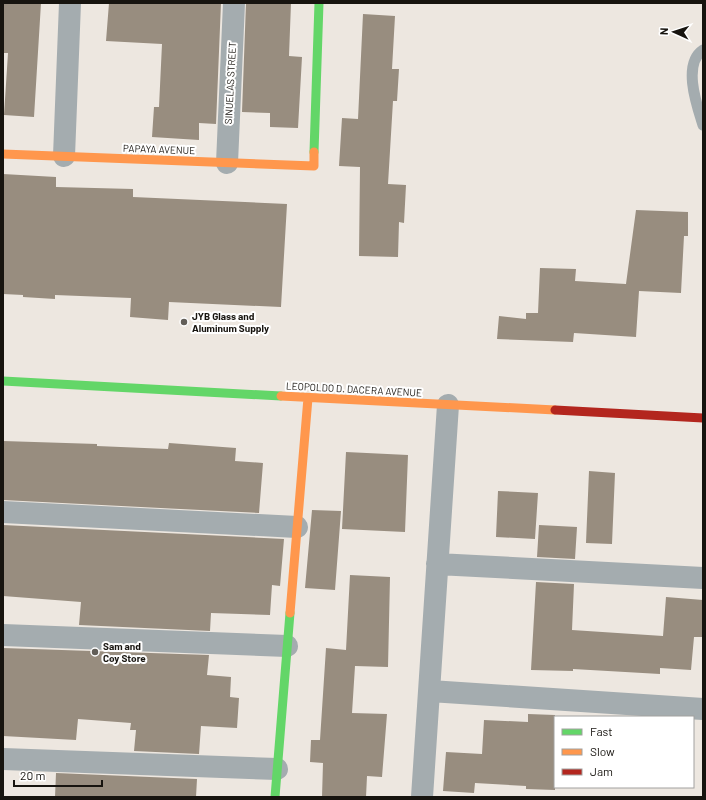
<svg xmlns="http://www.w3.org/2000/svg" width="706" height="800" viewBox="0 0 706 800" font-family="Barlow,sans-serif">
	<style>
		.building { fill: #988d7f }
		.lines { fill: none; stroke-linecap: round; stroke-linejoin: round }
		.lane { stroke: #a4acaf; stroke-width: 11 }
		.street { stroke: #a4acaf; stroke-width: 22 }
		.fast { stroke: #63d668; stroke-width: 9 }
		.slow { stroke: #ff974d; stroke-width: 9 }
		.jam { stroke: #b3261e; stroke-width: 9 }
		.poi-dot { fill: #625e58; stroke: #fff; stroke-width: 1.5 }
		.labels { text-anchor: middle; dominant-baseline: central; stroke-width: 4; stroke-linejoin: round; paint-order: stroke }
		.street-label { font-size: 10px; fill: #17140f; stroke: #fff }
		.poi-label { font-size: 10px; font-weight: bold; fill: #17140f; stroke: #fff; text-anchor: start }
	</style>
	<rect width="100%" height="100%" fill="#ede7e0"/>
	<path class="building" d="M3,3H41L34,117L4,115L8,53H3Z
		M109,3H221L216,124L199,123V140L152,137L154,107H159L162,44L106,41Z
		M246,3H291L289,56L302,57L298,128L270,127V113L242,112Z
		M363,14L395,16L392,69H399L397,101H393L388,184L406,185L404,223L399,222L398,257L359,256L360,167L339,166L342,118L358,119Z
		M3,174L56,177V187L133,189V197L287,204L281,307L169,302L168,320L130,317L131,298L55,295V299L23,297V295L3,294Z
		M636,210L688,212V236H684L681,293L639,291L636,337L574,333L573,342L497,339L499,316L526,319V313H538L540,268L576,269L575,281L626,284Z
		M3,441L97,444V446L168,449L169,443L236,448L235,461L263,463L259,513L3,500Z
		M346,452L408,455L405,532L342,529Z
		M589,471L615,473L612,544L586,543Z
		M498,491L538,493L535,539L496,537Z
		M312,510L341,511L335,590L305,588Z
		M3,525L284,539L280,586L272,585L270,615L211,613L210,631L79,625L81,602L3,596Z
		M539,525L577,527L575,559L537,557Z
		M350,575L390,577L388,667L355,666L352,713L387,714L382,777L367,776L366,797H322L323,763L310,762L311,740H320L326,648L346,650Z
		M536,582L574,584L572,630L663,636L666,597L703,600V637H694L691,670L660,668V674L573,669V671L531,670Z
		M3,648L209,655L207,675L231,677L230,697L239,698L237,728L201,726L199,754L134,751L136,730H130L131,723L78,719L76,740L3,736Z
		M528,714L555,715V790L526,789V786L475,783L474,793L443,791L446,752L482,754L484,720L528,722Z
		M56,773L197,779L196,797H55Z"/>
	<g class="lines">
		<path class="lane" d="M703,50C682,64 697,106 703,125"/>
		<path class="street" d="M64,156L70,3
			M227,163L234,3
			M3,512L297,527
			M437,564L703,578
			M3,635L287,646
			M430,691L703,709
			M3,759L277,769
			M422,797L448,405"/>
		<path class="fast" d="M314,152L319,3
			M3,381L281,396
			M275,797L290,613"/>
		<path class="slow" d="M3,154L314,166V152
			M281,396L555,410
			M290,613L308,398"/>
		<path class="jam" d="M555,410L703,418"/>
	</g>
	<g class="poi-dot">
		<circle cx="184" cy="322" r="4"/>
		<circle cx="95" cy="652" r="4"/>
	</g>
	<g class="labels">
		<g class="street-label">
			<text transform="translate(230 83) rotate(-87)">SINUELAS STREET</text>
			<text transform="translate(159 149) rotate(2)">PAPAYA AVENUE</text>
			<text transform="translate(354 389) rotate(3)">LEOPOLDO D. DACERA AVENUE</text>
		</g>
		<g class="poi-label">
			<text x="192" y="316">JYB Glass and<tspan x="192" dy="12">Aluminum Supply</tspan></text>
			<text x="103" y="646">Sam and<tspan x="103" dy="12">Coy Store</tspan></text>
		</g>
	</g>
	<rect width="706" height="800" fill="none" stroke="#17140f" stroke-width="8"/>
	<rect x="554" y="716" width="140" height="72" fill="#ffffff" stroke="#a2a19f"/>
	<rect x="562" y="729" width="20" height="6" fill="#63d668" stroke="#a2a19f"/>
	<text x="590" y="736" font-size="12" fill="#17140f">Fast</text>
	<rect x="562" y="749" width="20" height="6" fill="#ff974d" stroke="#a2a19f"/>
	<text x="590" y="756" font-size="12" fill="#17140f">Slow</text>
	<rect x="562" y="769" width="20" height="6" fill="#b3261e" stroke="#a2a19f"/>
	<text x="590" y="776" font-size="12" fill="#17140f">Jam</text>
	<g transform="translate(674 32) rotate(273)" stroke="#ffffff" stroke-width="3" paint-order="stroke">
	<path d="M0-3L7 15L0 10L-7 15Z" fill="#17140f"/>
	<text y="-6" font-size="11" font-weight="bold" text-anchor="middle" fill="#17140f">N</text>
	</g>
	<path d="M14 780v6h88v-6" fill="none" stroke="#17140f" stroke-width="2"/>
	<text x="20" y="780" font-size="12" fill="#17140f" stroke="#ffffff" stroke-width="3" paint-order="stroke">20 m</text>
</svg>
